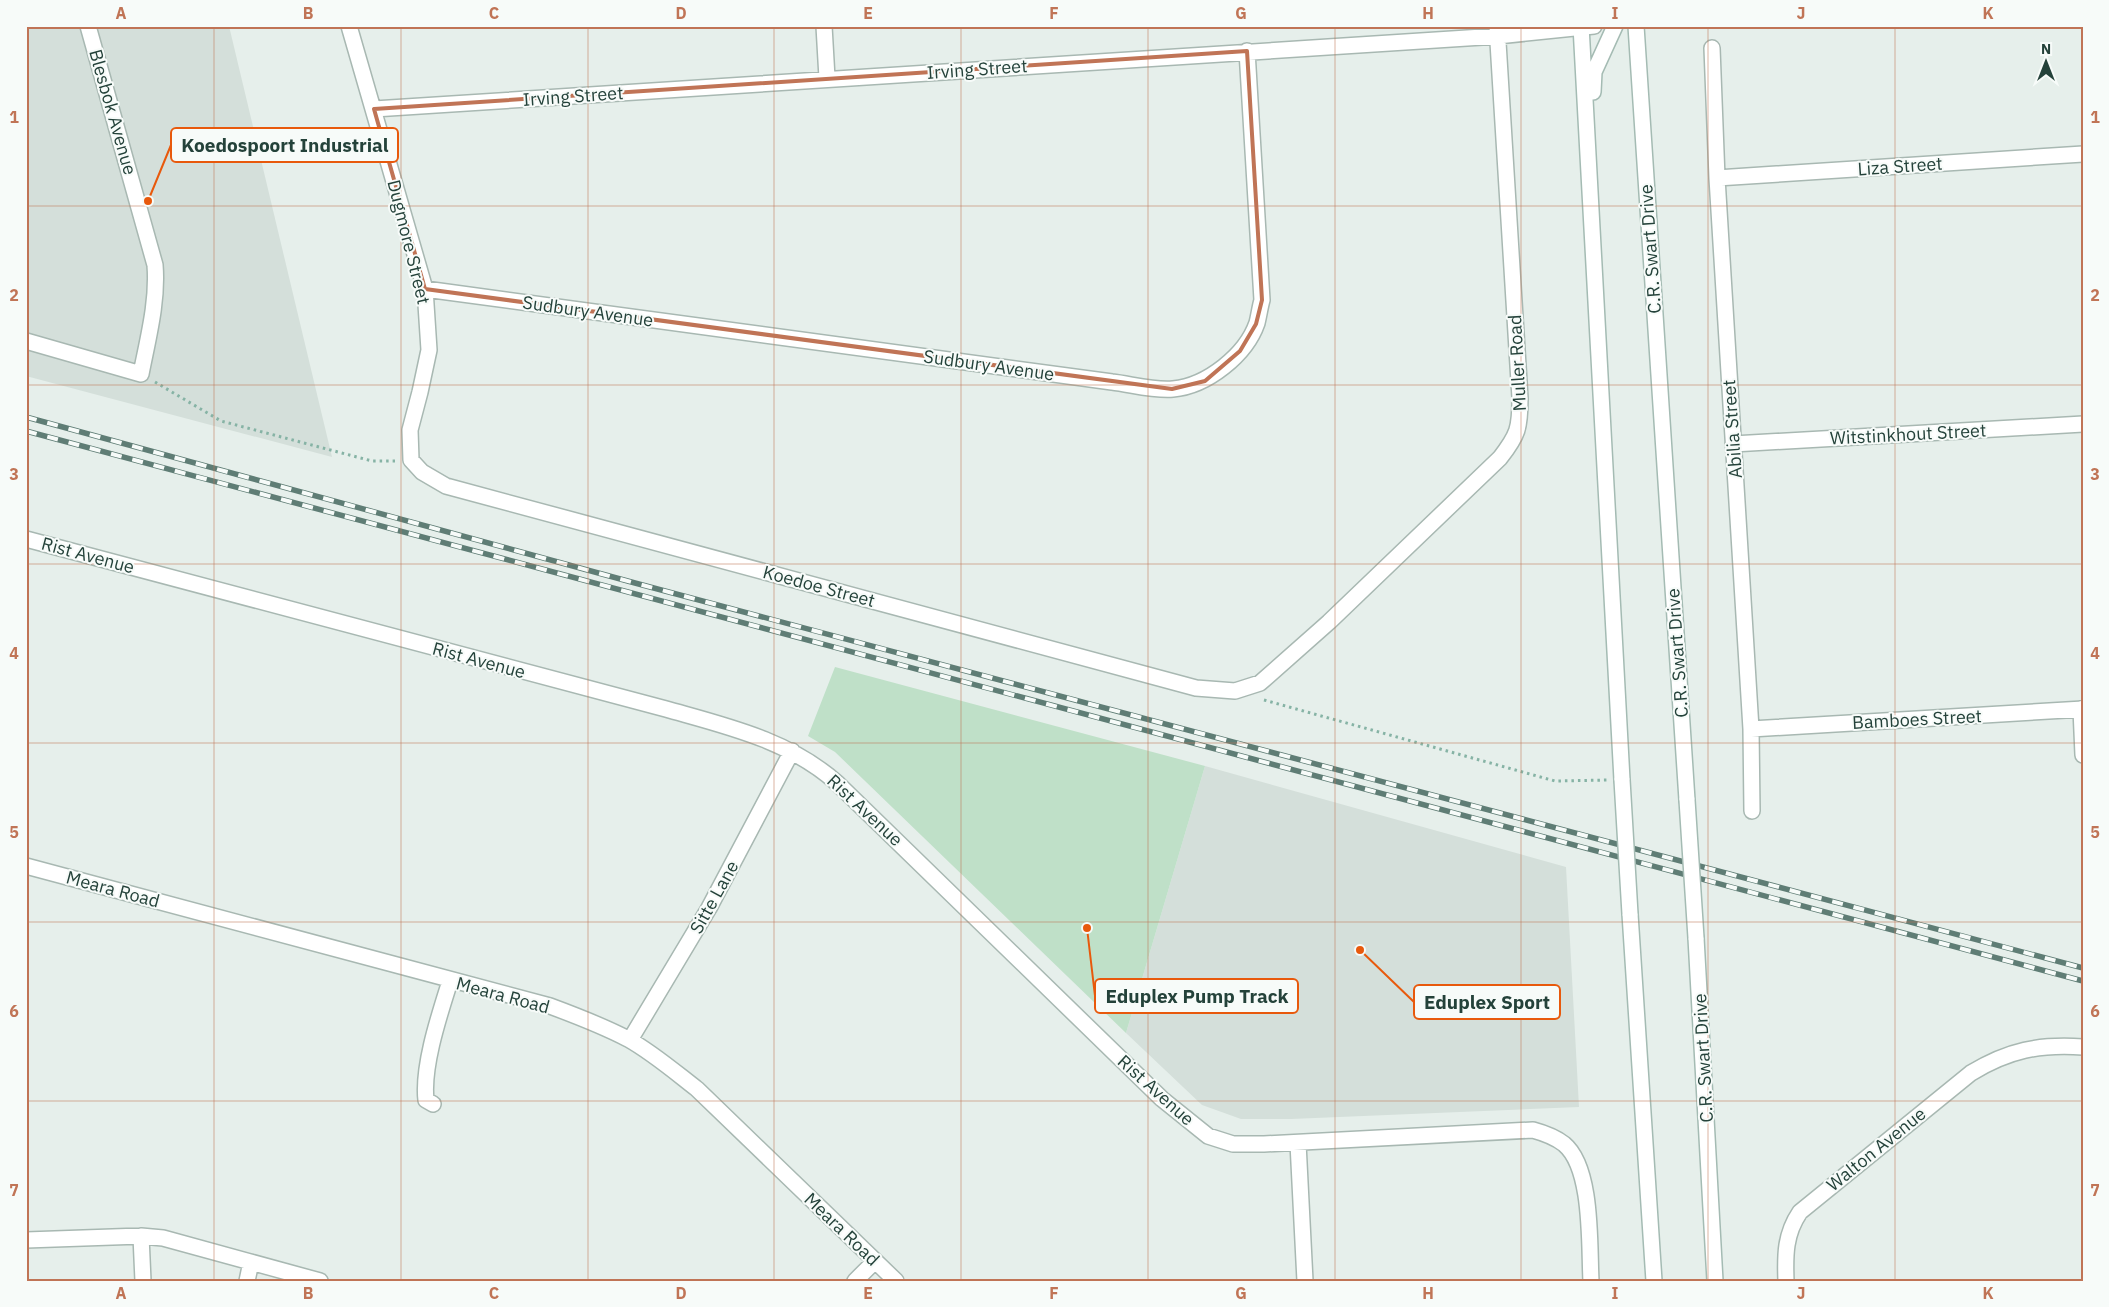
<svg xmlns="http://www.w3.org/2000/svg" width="2109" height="1307" viewBox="0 0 2109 1307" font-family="'IBM Plex Sans',sans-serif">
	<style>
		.built { fill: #d4dfda }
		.green { fill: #bfe0c8 }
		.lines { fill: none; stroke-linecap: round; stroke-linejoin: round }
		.minor-casing { stroke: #a8b8b2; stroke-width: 18 }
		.secondary-casing { stroke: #a4bbb3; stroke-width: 18 }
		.path { stroke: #86b3a5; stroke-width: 3; stroke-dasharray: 2.5 4; stroke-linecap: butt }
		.minor { stroke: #fff; stroke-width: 15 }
		.secondary { stroke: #fff; stroke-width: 15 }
		.rail-casing { stroke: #5f7d75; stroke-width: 5.5 }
		.rail { stroke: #f7fbf9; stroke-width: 4; stroke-dasharray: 11; stroke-linecap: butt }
		.secondary-bridge-casing { stroke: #a4bbb3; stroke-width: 18; stroke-linecap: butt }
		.secondary-bridge { stroke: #fff; stroke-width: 15 }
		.marked { fill: none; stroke: #c07456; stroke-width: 4; stroke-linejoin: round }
		.grid { fill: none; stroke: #c07456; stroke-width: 1; stroke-opacity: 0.55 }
		.labels { text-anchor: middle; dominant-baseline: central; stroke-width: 4; stroke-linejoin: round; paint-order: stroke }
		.street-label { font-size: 18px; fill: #24423a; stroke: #f7fbf9 }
		.leader { fill: none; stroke: #e8590c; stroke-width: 2 }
		.callout-dot { fill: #e8590c; stroke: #f7fbf9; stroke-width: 2 }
		.callout { fill: #f7fbf9; stroke: #e8590c; stroke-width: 2 }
		.callout-label { font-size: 19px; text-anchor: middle; font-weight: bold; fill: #24423a }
		.neatline { fill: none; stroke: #c07456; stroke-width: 2 }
		.grid-label { font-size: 16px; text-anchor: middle; font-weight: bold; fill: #c07456 }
	</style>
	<rect width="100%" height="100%" fill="#e6efeb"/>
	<path class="built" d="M26,26H229L332,457L26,376Z
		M1205,766L1566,867L1579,1107L1291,1119H1241L1202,1105L1126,1033Z"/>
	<path class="green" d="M835,667L1205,766L1126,1033L835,752L808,736Z"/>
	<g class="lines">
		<defs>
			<path id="minor" d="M349,26L425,289L429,350L420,392L410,430L411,460L422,472L446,486L1196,688L1235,691L1260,683L1329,622L1500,458C1518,435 1520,428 1520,398L1497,26
				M824,26L827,78
				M1712,48L1717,178L1751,729L1752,811
				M374,109L1498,36L1594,26
				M1717,178L2083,154
				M425,289L1112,382C1130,384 1155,391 1173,389C1207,386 1246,355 1257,323C1259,315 1260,307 1262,300L1247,51
				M26,341L141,374C148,338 158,301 155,265L88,26
				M1733,444L2083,424
				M26,539L666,709C726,726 789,740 837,783L1162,1099L1208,1136L1233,1144H1264L1533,1130C1544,1133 1555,1137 1564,1144C1593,1168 1589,1245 1591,1281
				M2081,709L2083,755
				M1751,729L2083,709
				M26,866L550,1006C577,1016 603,1026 628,1039C653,1053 675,1072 697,1089L896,1281
				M630,1040L709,908L792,751
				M433,1104L426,1100C422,1066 440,1013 450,981
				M1298,1143L1305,1281
				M141,1236L143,1281
				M26,1240L141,1236L163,1238L320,1281
				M247,1281L251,1262
				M855,1281L875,1261
				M1786,1281C1785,1255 1785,1234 1800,1212L1971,1073C2009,1050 2039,1044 2083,1047"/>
			<path id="secondary" d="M1581,26L1622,780
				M1636,26L1687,800
				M1593,92L1594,72L1615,26
				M1630,914L1654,1281
				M1696,938L1715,1281"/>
		</defs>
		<use href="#minor" class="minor-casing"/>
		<use href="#secondary" class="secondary-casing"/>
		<path class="path" d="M155,382L221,421L372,461H395
			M1264,700L1555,781L1607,780"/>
		<use href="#minor" class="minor"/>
		<use href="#secondary" class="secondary"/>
		<defs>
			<path id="rail" d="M26,417L635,583L2083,968
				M26,431L2083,981"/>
		</defs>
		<use href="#rail" class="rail-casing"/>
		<use href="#rail" class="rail"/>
		<defs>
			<path id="secondary-bridge" d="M1622,780L1630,914
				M1687,800L1696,938"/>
		</defs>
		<use href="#secondary-bridge" class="secondary-bridge-casing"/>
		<use href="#secondary-bridge" class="secondary-bridge"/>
	</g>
	<path class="marked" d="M1247,51L1262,300L1256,324L1240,351L1205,381L1172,389L425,289L374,109Z"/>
	<path class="grid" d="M214,26V1281M401,26V1281M588,26V1281M774,26V1281M961,26V1281M1148,26V1281M1335,26V1281M1521,26V1281M1708,26V1281M1895,26V1281M26,206H2083M26,385H2083M26,564H2083M26,743H2083M26,922H2083M26,1101H2083"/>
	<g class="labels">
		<g class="street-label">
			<text transform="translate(977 69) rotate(-4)">Irving Street</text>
			<text transform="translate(573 96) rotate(-4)">Irving Street</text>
			<text transform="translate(113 112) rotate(74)">Blesbok Avenue</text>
			<text transform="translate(1900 166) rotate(-4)">Liza Street</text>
			<text transform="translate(409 242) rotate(76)">Dugmore Street</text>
			<text transform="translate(1650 249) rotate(-94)">C.R. Swart Drive</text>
			<text transform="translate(588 311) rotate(8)">Sudbury Avenue</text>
			<text transform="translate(1517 363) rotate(-93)">Muller Road</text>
			<text transform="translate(989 365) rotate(8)">Sudbury Avenue</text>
			<text transform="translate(1732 429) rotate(-94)">Abilia Street</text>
			<text transform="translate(1908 434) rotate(-3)">Witstinkhout Street</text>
			<text transform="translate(88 555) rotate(15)">Rist Avenue</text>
			<text transform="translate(819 586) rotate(15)">Koedoe Street</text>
			<text transform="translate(1677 653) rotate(-94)">C.R. Swart Drive</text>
			<text transform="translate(479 660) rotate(15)">Rist Avenue</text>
			<text transform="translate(1917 719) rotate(-3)">Bamboes Street</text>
			<text transform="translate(865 810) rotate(43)">Rist Avenue</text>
			<text transform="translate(113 889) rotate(15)">Meara Road</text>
			<text transform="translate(714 897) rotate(-61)">Sitte Lane</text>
			<text transform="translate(503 995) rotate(15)">Meara Road</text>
			<text transform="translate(1703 1058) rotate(-93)">C.R. Swart Drive</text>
			<text transform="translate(1156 1090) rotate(42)">Rist Avenue</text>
			<text transform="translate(1876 1149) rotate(-39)">Walton Avenue</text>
			<text transform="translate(842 1229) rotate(44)">Meara Road</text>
		</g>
	</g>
	<path class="leader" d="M148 201L171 145M1087 928L1095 996M1360 950L1414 1002"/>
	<g class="callout-dot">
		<circle cx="148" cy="201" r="5"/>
		<circle cx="1087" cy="928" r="5"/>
		<circle cx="1360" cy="950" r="5"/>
	</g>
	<g class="callout">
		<rect x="171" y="128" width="227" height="34" rx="5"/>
		<rect x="1095" y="979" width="203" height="34" rx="5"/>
		<rect x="1414" y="985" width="146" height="34" rx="5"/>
	</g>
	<g class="callout-label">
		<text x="285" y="152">Koedospoort Industrial</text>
		<text x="1197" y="1003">Eduplex Pump Track</text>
		<text x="1487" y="1009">Eduplex Sport</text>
	</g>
	<rect width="2109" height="1307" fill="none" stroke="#f7fbf9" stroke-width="55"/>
	<g transform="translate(2046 62)" stroke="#f7fbf9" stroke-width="4" paint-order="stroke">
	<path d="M0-4L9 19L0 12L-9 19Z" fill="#24423a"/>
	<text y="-8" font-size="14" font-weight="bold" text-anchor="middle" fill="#24423a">N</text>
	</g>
	<rect x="28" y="28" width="2054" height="1252" class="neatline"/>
	<g class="grid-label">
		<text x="121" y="19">A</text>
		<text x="308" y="19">B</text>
		<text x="494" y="19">C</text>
		<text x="681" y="19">D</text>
		<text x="868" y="19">E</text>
		<text x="1054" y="19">F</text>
		<text x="1241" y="19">G</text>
		<text x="1428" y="19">H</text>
		<text x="1615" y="19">I</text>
		<text x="1801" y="19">J</text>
		<text x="1988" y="19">K</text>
		<text x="14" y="123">1</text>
		<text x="2095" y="123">1</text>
		<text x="14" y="301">2</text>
		<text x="2095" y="301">2</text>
		<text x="14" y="480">3</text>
		<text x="2095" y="480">3</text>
		<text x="14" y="659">4</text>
		<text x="2095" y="659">4</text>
		<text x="14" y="838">5</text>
		<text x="2095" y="838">5</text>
		<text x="14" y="1017">6</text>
		<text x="2095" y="1017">6</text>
		<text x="14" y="1196">7</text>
		<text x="2095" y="1196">7</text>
		<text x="121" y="1299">A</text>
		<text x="308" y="1299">B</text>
		<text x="494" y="1299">C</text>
		<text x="681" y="1299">D</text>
		<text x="868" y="1299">E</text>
		<text x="1054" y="1299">F</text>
		<text x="1241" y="1299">G</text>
		<text x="1428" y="1299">H</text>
		<text x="1615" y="1299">I</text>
		<text x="1801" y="1299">J</text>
		<text x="1988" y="1299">K</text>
	</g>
</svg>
